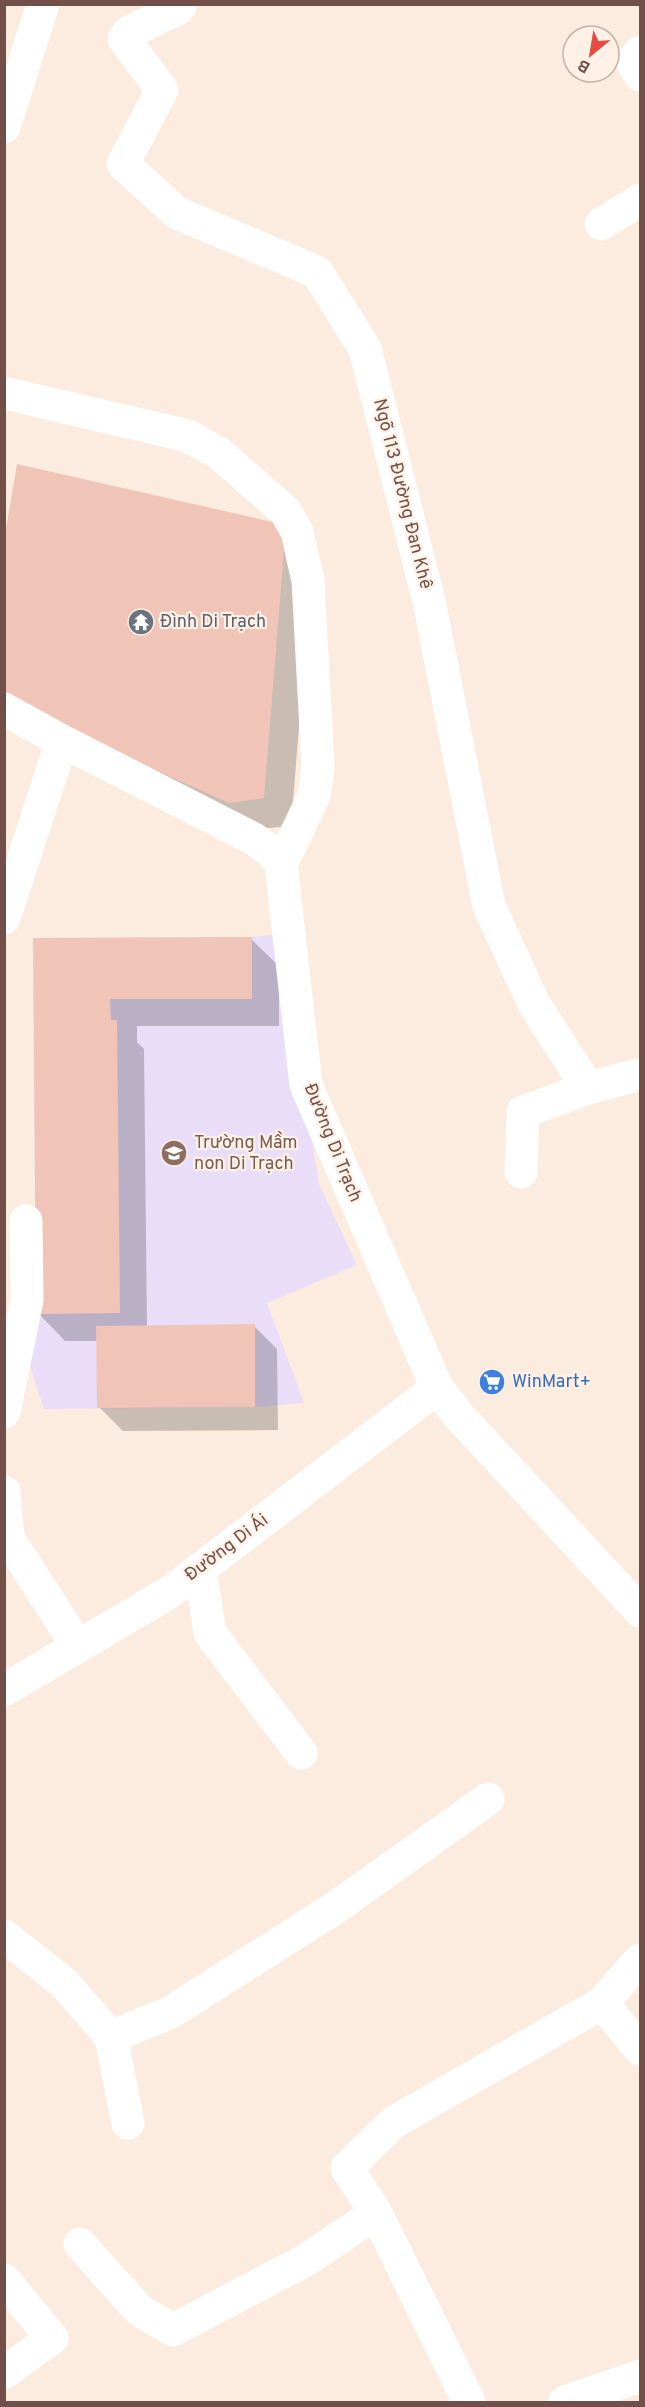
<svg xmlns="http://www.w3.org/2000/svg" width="645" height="2407" viewBox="0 0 645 2407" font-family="Overpass,sans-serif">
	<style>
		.education { fill: #e9ddf8 }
		.shadow { fill: #0003 }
		.building { fill: #f1c4b8 }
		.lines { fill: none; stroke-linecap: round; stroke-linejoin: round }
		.minor { stroke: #fff; stroke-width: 33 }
		.labels { text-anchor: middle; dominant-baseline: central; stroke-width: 4.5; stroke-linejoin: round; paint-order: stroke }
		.street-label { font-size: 18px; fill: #724f48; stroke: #fff1e6 }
		.worship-label { font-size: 18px; fill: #5b616d; stroke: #fff1e6; text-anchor: start }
		.education-label { font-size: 18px; fill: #785e54; stroke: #fff1e6; text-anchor: start }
		.shop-label { font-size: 18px; fill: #366cbe; stroke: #fff1e6; text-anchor: start }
	</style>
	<rect width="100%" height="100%" fill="#fcece0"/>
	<path class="education" d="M272,935L309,1121L319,1184L357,1265L267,1303L304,1403L255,1407L44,1409L26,1354L36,1314L33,938L252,937Z"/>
	<path class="shadow" d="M19,466L313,554L291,826L258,829L9,718Z
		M35,939H251L279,966V1026H137V1042L144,1049L147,1327L254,1326L277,1349L278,1430L123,1431L99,1407L98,1341H65L38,1313Z"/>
	<path class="building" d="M17,464L286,525L264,798L229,803L4,702V541Z
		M252,937V999H110L111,1020H117L120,1313L36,1314L33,938Z
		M255,1324V1407L97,1408L96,1326Z"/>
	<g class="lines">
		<path class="minor" d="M181,4L179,8L129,32L124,39L162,90L123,164L177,213L317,272L365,349L429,601L489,906L534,1004L588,1088L637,1075
			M640,52L632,62L640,75
			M4,127L43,4
			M601,224L640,200
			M4,393L188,436L220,454L286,512L297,532L308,581L318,767L314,796L281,865
			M4,709L62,741L254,839L274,854L281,865L306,1085L437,1388L460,1417L640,1611
			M4,918L62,741
			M521,1172L523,1112L588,1088
			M4,1412L27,1300L26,1221
			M4,1492L8,1538
			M4,1538H8L78,1647
			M200,1569L210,1633L301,1753
			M4,1690L170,1592L437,1388
			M4,1936L64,1983L111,2037L128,2123
			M602,2003L640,2049
			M111,2037L171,2012L335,1908L488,1799
			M80,2244L139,2310L173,2330L306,2260L376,2213
			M4,2280L52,2338L4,2373
			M469,2402L376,2213L347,2168L394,2122L602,2003L640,1960
			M565,2402L640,2376"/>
	</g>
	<defs>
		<symbol id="temple-disc" viewBox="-11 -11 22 22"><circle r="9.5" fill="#6b7280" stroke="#fff1e6"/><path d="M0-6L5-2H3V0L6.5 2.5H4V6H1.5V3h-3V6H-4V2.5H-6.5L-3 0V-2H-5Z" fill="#fff"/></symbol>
		<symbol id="school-disc" viewBox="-11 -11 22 22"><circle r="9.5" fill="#8d6e63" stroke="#fff1e6"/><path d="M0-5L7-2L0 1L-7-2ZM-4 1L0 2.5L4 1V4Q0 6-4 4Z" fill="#fff"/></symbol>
		<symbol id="supermarket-disc" viewBox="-11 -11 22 22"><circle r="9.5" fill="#3f7fe0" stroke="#fff1e6"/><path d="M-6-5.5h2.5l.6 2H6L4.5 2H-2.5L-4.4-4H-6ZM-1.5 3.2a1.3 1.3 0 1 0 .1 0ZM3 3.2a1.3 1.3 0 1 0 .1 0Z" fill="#fff"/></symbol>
	</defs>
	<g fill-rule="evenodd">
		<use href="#temple-disc" x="126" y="607" width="30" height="30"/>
		<use href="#school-disc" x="159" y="1138" width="30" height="30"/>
		<use href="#supermarket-disc" x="477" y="1367" width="30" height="30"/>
	</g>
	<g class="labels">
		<g class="street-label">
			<text transform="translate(402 494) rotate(76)">Ngõ 113 Đường Đan Khê</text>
			<text transform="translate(332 1143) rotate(68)">Đường Di Trạch</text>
			<text transform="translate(227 1548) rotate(-37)">Đường Di Ái</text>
		</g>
		<g class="worship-label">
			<text x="160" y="622">Đình Di Trạch</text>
		</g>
		<g class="education-label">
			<text x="194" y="1143">Trường Mầm<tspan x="194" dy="21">non Di Trạch</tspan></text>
		</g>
		<g class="shop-label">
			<text x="512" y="1382">WinMart+</text>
		</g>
	</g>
	<rect width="645" height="2407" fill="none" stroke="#724f48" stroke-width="12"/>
	<g transform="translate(591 54) rotate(210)"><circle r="28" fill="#fff1e6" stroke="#c7b0a7" stroke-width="1.5"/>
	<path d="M0-4.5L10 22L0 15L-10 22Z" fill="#e64c44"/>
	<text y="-9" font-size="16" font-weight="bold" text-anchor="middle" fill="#724f48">B</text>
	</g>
</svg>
